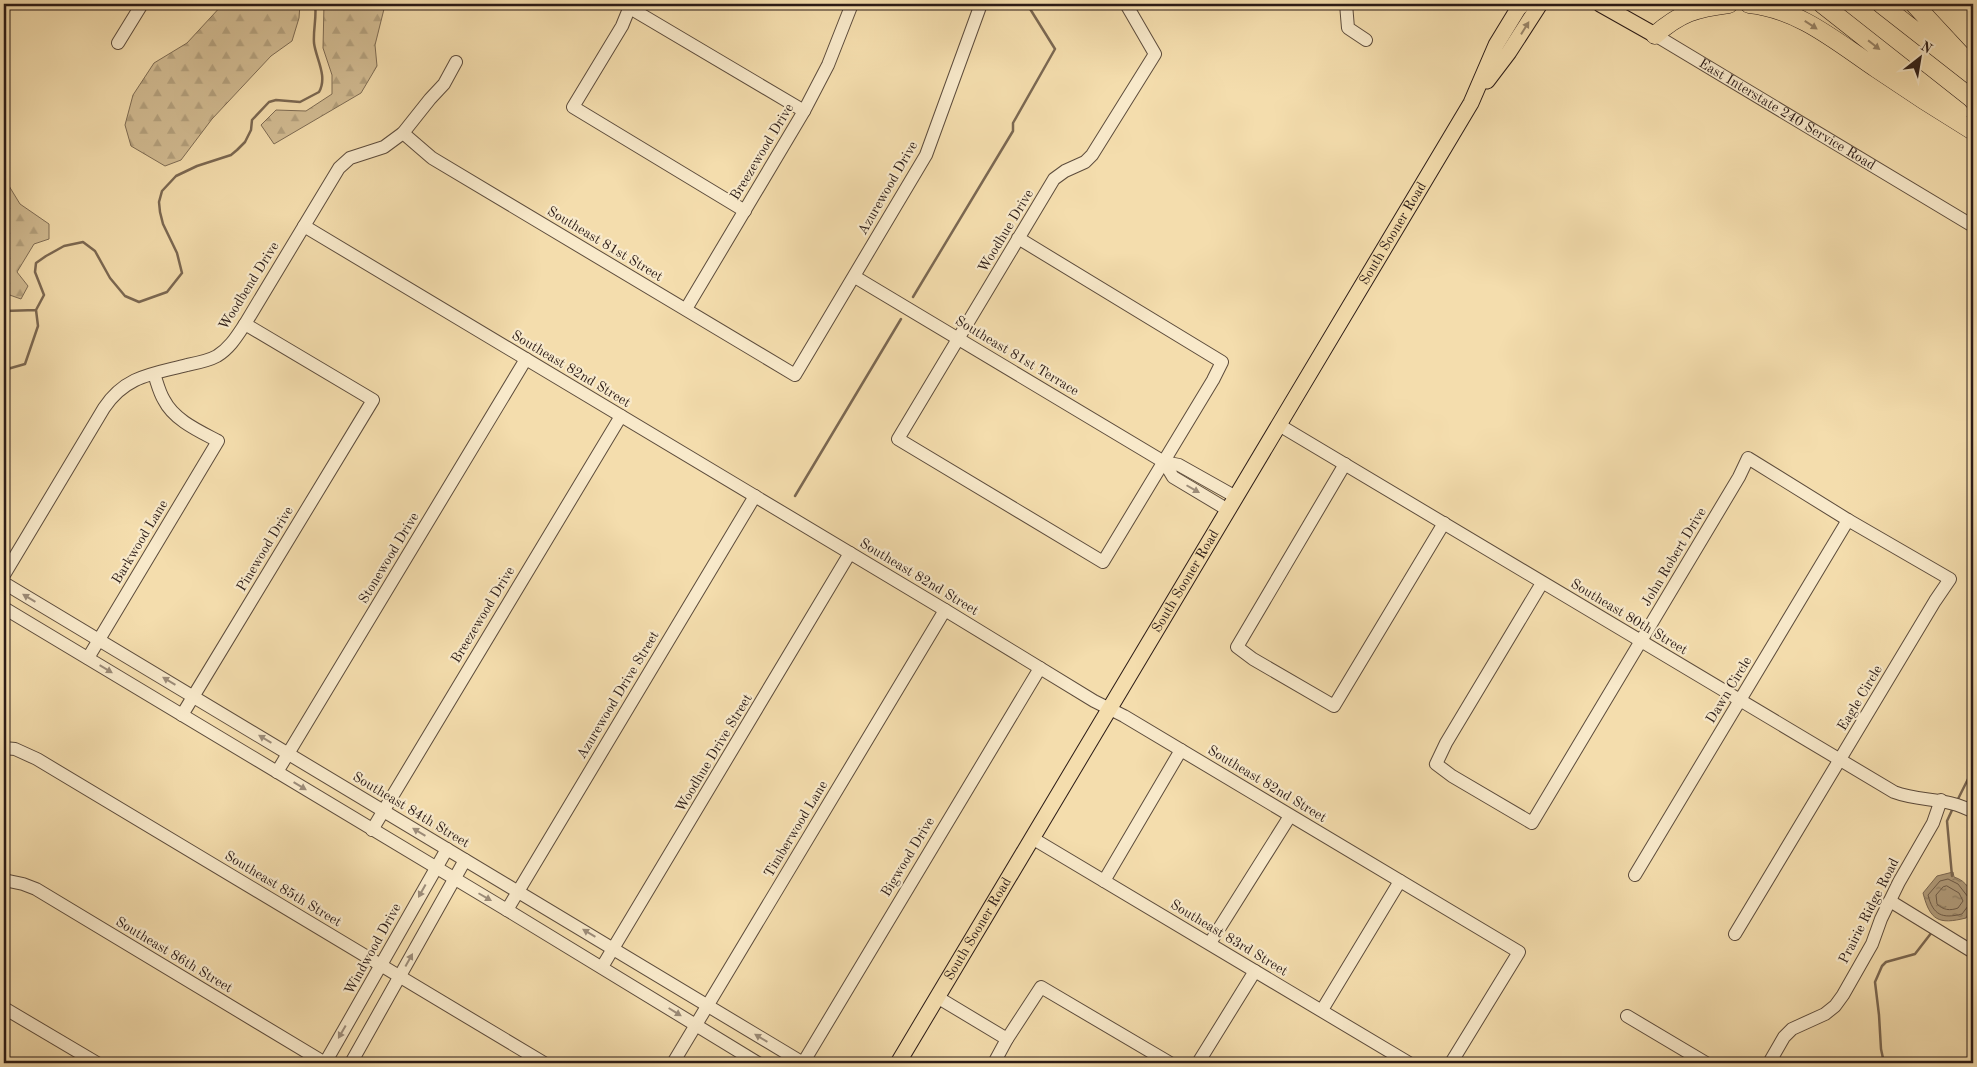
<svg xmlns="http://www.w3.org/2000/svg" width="1977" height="1067" viewBox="0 0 1977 1067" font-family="'Old Standard TT',serif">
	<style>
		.forest { fill: url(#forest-firs); stroke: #7e6c54 }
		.water { fill: url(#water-ripples); stroke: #7b6852 }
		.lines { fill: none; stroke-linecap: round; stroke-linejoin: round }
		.shore { stroke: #6e5b48; stroke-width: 1 }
		.stream { stroke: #7b6852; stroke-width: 2.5 }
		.minor-casing { stroke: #5d4c3c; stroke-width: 14 }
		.major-casing { stroke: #2b1b16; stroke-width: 17 }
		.highway-casing { stroke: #2b1b16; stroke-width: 19 }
		.minor { stroke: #f8e9ca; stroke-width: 12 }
		.major { stroke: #f4ddad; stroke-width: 15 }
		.highway { stroke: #f4ddad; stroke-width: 18 }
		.oneway { fill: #9a8669 }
		.oneway2 { fill: #9c8c79 }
		.labels { text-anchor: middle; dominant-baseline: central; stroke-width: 4.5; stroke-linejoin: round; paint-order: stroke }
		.street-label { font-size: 14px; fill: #2b1b16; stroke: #f8e9ca }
	</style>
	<defs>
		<pattern id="forest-firs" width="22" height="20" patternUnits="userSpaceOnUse" patternTransform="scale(1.25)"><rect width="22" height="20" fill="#d2bc93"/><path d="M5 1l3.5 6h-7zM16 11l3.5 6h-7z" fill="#b4a17e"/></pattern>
		<pattern id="water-ripples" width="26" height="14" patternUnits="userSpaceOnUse" patternTransform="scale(1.25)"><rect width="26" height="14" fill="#b09b7a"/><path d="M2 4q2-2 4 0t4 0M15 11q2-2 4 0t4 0" fill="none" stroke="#8f7e63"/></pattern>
	</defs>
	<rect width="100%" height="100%" fill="#f4ddad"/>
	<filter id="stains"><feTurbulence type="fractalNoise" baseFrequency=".004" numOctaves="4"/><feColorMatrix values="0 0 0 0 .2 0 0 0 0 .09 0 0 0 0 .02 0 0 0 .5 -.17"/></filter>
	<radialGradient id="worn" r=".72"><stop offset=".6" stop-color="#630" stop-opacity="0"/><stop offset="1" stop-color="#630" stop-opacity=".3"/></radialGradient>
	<path class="forest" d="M223,4H300L299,18L292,41L271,56L212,119L181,160L165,166L131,146L125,125L133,95L154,63L187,43Z
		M324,4H389L385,5L375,45L377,66L361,93L274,144L261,125L276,110L306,111L332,94V75L323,48Z
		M4,164L6,165V181L20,204L49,224V239L34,244L17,272L28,286L21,299L4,293Z"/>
	<path class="water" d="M1953,872L1954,877C1967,881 1972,891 1973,905L1966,918C1938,925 1930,920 1923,893L1937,876Z"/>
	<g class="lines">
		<path class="shore" d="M1947,886L1959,893L1963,901L1958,908C1950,911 1943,910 1937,904L1936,895L1943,887Z
			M1973,898L1968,897L1958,884L1948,879L1940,881L1928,895C1933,915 1942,919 1962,914L1968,906L1973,904"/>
		<path class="stream" d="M913,297L1013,131V123L1055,49L1027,4
			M4,311L36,310L44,295L35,272L36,263L46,256L64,246L83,242L95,251L110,278L125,296L139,302L167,292L182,273L177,253L163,224L160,212L159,202L162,191L176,176L197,166L231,155L237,150L245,142L251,130L252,120L269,102L276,100L300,102L319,92C328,76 316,59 314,43C313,29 317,17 315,4
			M4,370L25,364L38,326L36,310
			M795,496L901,319
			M1957,801L1972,771L1970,732L1973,726
			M1952,876L1947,821L1953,808
			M1884,1063L1881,1049L1879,1015L1875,982L1882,966L1886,962L1915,954L1932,932"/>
		<defs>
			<g id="minor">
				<path d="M631,4L622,26L573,107L745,211"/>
				<path d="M1346,4L1348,28L1366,40"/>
				<path d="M630,8L804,111"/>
				<path id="s1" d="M1655,35L1973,226"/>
				<path d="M118,43L142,4"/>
				<path d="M403,133L432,158L795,375L926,155L981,4"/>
				<path d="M304,226L945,610L1094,701L1124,716L1519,952L1451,1063"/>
				<path d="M1018,238L1222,362L1213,380L1103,562L898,439L1054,179L1065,171L1085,162L1092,155L1155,54L1126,4"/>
				<path d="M855,277L1164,462L1179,465L1236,497"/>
				<path d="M686,309L804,111L828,65L852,4"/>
				<path d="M1279,425L1894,792C1920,802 1948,797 1973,812"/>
				<path d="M1164,462L1173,477L1228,510"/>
				<path d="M1345,464L1237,647L1253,659L1334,706L1444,523"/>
				<path d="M4,575L104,408C125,376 152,374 187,365C197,363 208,361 217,356C230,348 237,336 245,324L339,168L350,158L384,147L403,133L430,99L444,84L456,62"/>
				<path d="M4,583L803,1063L1040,668"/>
				<path d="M1542,583L1446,743L1436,764L1452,776L1532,823L1739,477L1748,458L1848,520L1950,579L1935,601L1735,934"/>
				<path d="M4,608L507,910L758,1063"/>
				<path d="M88,658L218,441C199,431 174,420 164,400C159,392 157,382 154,374"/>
				<path d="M182,715L373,400L245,324"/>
				<path d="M4,748L15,749L37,759L544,1063"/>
				<path d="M277,772L526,359"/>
				<path d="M372,830L621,416"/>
				<path d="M1032,838L1409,1063"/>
				<path d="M1635,875L1848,520"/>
				<path d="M4,880L23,884L36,889L325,1063L447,849"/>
				<path d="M1104,881L1181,750"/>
				<path d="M1890,901L1973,952"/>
				<path d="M507,910L755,496"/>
				<path d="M1210,943L1290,816"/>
				<path d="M602,967L850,553"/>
				<path d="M937,997L1007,1039"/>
				<path d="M4,1008L97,1063"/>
				<path d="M1322,1010L1400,881"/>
				<path d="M1627,1016L1706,1063"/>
				<path d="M351,1063L465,860"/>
				<path d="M673,1063L945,610"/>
				<path d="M994,1063L1007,1039L1041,987L1170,1063"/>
				<path d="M1198,1063L1255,971"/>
				<path d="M1769,1063L1784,1037L1792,1029L1825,1014L1835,1006L1843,995L1872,944L1881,919L1899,882L1933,823L1941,800"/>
			</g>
			<g id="major">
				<path d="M1600,4L1655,35"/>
				<path d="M1487,81L1509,52L1540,4"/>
				<path id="s2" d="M898,1063L1471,103L1496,45L1521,4"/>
			</g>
			<path id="highway" d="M1749,4C1799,9 1837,42 1877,69C1909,91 1940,111 1973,131
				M1822,4L1959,112
				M1881,4L1973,76
				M1914,4L1966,60
				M1520,5V4
				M1655,35C1680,13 1696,8 1729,4"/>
		</defs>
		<use href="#minor" class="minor-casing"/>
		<use href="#major" class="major-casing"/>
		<use href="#highway" class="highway-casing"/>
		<use href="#minor" class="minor"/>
		<use href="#major" class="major"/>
		<use href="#highway" class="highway"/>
	</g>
	<defs><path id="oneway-solid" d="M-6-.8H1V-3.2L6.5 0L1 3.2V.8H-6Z" transform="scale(1.25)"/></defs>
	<g class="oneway">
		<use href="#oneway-solid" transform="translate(1811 25) rotate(33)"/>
		<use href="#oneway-solid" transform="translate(1525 28) rotate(-58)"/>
		<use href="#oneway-solid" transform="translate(1874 45) rotate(38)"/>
	</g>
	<g class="oneway2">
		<use href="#oneway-solid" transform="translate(1193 489) rotate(30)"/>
		<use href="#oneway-solid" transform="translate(29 598) rotate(-149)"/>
		<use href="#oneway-solid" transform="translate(106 669) rotate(31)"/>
		<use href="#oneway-solid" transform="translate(169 681) rotate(-149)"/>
		<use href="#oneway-solid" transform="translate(265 739) rotate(-149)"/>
		<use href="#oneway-solid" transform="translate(300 786) rotate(31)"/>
		<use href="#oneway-solid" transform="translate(419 832) rotate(-149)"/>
		<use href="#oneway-solid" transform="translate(422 891) rotate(119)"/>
		<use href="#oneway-solid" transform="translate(485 897) rotate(30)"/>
		<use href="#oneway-solid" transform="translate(589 933) rotate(-149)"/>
		<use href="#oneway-solid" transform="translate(409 960) rotate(-61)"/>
		<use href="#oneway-solid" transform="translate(675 1012) rotate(32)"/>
		<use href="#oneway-solid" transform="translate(342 1032) rotate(120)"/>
		<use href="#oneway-solid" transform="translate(761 1038) rotate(-149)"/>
	</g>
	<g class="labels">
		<g class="street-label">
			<text stroke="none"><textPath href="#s1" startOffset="154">East Interstate 240 Service Road</textPath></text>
			<text transform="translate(762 152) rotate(-59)">Breezewood Drive</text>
			<text transform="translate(888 188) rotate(-60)">Azurewood Drive</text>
			<text transform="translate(1006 231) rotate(-59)">Woodhue Drive</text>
			<text stroke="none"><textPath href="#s2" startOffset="966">South Sooner Road</textPath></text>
			<text transform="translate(605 244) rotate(31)">Southeast 81st Street</text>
			<text transform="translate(249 286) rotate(-58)">Woodbend Drive</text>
			<text transform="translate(1017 356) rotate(31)">Southeast 81st Terrace</text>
			<text transform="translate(571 369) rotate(31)">Southeast 82nd Street</text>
			<text transform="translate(140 542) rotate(-59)">Barkwood Lane</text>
			<text transform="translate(265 549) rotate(-59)">Pinewood Drive</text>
			<text transform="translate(1674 557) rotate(-59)">John Robert Drive</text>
			<text transform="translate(389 558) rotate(-59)">Stonewood Drive</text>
			<text transform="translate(919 577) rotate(31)">Southeast 82nd Street</text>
			<text stroke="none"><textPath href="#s2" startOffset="561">South Sooner Road</textPath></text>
			<text transform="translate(483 615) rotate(-59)">Breezewood Drive</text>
			<text transform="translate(1629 617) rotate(31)">Southeast 80th Street</text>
			<text transform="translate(1729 690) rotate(-59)">Dawn Circle</text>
			<text transform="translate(618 695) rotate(-59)">Azurewood Drive Street</text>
			<text transform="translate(1860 698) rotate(-59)">Eagle Circle</text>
			<text transform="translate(714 753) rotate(-59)">Woodhue Drive Street</text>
			<text transform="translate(1267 784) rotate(31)">Southeast 82nd Street</text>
			<text transform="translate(411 810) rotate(31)">Southeast 84th Street</text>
			<text transform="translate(796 829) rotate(-59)">Timberwood Lane</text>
			<text transform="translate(908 857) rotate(-59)">Bigwood Drive</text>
			<text transform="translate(283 889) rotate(31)">Southeast 85th Street</text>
			<text transform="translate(1869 911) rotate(-63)">Prairie Ridge Road</text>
			<text stroke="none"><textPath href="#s2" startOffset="156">South Sooner Road</textPath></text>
			<text transform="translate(1229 938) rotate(31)">Southeast 83rd Street</text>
			<text transform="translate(373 949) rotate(-61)">Windwood Drive</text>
			<text transform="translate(174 955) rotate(31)">Southeast 86th Street</text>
		</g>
	</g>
	<rect width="1977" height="1067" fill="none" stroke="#f4ddad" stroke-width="20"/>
	<rect x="5" y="5" width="1967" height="1057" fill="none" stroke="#2b1b16" stroke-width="2.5"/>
	<rect x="10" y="10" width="1957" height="1047" fill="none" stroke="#2b1b16"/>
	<g transform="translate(1920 58) rotate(31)" stroke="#f8e9ca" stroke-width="4" paint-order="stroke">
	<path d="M0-4L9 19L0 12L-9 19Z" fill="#2b1b16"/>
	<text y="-8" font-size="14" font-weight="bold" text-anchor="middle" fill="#2b1b16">N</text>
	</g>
	<rect width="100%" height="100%" filter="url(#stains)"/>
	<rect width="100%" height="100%" fill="url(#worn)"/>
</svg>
